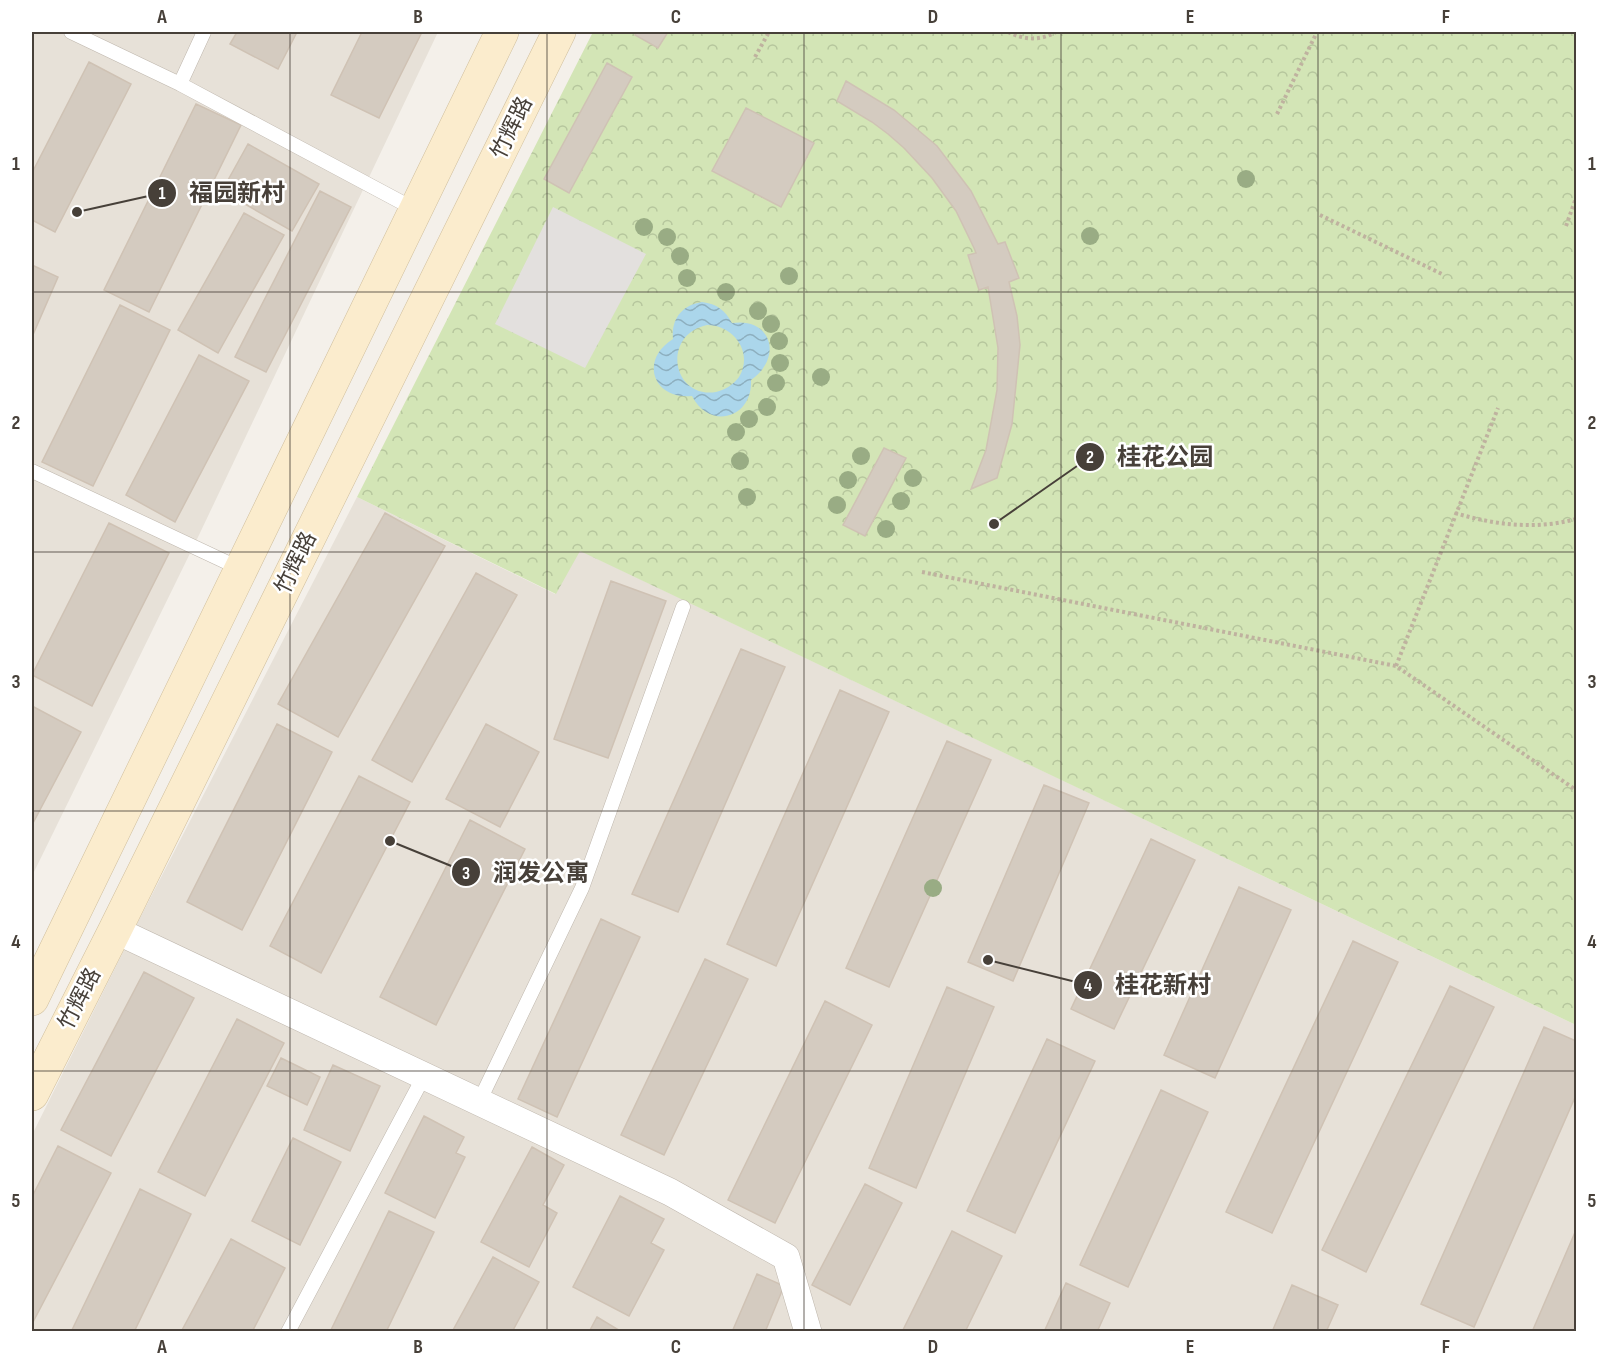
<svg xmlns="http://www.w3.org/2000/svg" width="1608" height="1363" viewBox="0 0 1608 1363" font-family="'Sofia Sans Condensed','Noto Sans SC',sans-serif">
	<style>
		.residential { fill: #e7e1d8 }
		.park { fill: url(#park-crowns) }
		.parking { fill: #e3e0de }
		.water { fill: url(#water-waves); fill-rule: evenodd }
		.building { fill: #d4cbc0; stroke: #cfc2b4; stroke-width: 1.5 }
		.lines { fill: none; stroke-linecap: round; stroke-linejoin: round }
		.lane-casing { stroke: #bfb7ad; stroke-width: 15 }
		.street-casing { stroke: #bfb7ad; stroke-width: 28 }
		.secondary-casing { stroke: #d0bf9d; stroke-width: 34 }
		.path { stroke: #bfb29f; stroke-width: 4; stroke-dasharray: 3 3; stroke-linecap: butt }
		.lane { stroke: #fff; stroke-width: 14 }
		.street { stroke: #fff; stroke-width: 27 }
		.secondary { stroke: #fbeccd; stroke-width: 33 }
		.tree { fill: #99ac84 }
		.grid { fill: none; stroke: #474039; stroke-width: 1.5; stroke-opacity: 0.55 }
		.labels { text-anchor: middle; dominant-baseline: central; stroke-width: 5; stroke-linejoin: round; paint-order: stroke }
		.street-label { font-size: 22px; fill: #474039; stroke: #fff }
		.leader { fill: none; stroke: #474039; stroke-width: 2 }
		.callout-dot { fill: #474039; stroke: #fff; stroke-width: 2 }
		.mark-label { font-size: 18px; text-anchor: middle; font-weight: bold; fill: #fff }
		.callout-label { font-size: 24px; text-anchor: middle; font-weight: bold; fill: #474039; stroke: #fff; stroke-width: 5; stroke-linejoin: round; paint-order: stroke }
		.neatline { fill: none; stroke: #474039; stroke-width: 2 }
		.grid-label { font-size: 20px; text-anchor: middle; font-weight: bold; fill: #474039 }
	</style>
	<defs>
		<pattern id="park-crowns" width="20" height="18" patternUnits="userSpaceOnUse" patternTransform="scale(1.5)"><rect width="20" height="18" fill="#d3e5b6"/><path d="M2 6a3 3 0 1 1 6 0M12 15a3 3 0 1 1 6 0" fill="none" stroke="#b6c69d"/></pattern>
		<pattern id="water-waves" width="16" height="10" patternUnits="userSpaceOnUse" patternTransform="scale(1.5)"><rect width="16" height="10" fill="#abd6eb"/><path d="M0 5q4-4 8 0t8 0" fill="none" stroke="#8dafbf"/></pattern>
	</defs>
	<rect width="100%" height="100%" fill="#f4f0ea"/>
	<path class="residential" d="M32,32H438L199,535L32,876Z
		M357,497L555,594L579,550L1576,1025V1331H32V1135L139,920Z"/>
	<path class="park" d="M593,32H1576V1025L580,551L556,594L357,497Z"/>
	<path class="parking" d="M553,207L646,254L585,368L495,324Z"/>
	<path class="water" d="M702,302C717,304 725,310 732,323C772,317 783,358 751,380C753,418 710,431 692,396C653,400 639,360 673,339C671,319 682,305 702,302ZM707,325C733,325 754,352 739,377C734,384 725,390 716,392C672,399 661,335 707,325Z"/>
	<path class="building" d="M237,32H297L278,69L230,44Z
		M362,32H422L379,118L331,95Z
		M637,32H668L658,48L635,35Z
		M89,62L131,84L55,232L32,220V173Z
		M607,63L632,77L569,193L544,179Z
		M846,81L894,110L937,146L971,191L998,244L1005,242L1019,278L1009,282L1017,316L1020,345L1012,424L997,478L971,489L986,450L997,390L998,348L988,287L979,290L968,255L976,253L974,248L956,211L932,178L904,148L888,134L872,122L837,101Z
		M196,104L241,125L149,312L104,290Z
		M746,108L814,143L781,207L712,171Z
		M248,144L319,184L292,231L222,191Z
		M320,191L351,207L266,372L235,357Z
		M244,213L284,235L218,353L178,330Z
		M32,265L58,277L32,337Z
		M120,305L170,330L93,486L42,462Z
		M199,355L249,381L175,522L126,495Z
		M884,448L906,458L865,536L843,525Z
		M385,513L445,546L338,737L278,704Z
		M109,523L169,553L92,706L32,675Z
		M476,573L517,595L412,782L372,760Z
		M611,581L666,601L608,758L554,739Z
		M741,649L785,667L678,912L632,894Z
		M840,690L889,712L776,966L727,944Z
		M32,706L81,732L32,825Z
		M277,724L332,752L242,930L187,902Z
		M486,724L539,752L500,827L446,799Z
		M947,741L991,760L889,987L846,968Z
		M359,776L410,802L321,973L270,946Z
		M1044,785L1089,803L1013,981L968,962Z
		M470,820L525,849L436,1025L380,997Z
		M1151,839L1195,860L1114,1029L1071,1009Z
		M1239,887L1291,910L1215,1078L1164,1055Z
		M601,919L640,937L557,1117L518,1099Z
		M1353,941L1398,962L1272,1233L1226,1212Z
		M705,959L748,979L664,1155L621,1135Z
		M144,972L194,998L111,1156L61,1130Z
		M1450,986L1494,1007L1366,1272L1322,1250Z
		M947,987L994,1007L916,1188L869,1168Z
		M825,1001L872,1025L775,1223L728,1200Z
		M237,1019L284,1043L205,1196L158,1172Z
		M1544,1027L1576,1041V1095L1474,1327L1421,1304Z
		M1047,1039L1095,1061L1015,1233L967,1211Z
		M281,1058L320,1077L307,1105L267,1086Z
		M333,1065L380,1086L350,1151L304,1130Z
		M1161,1090L1208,1112L1128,1287L1080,1265Z
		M424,1116L464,1137L456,1153L465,1157L435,1218L385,1193Z
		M293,1138L341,1162L300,1245L252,1221Z
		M58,1146L111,1173L32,1324V1197Z
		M532,1147L564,1165L543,1205L557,1213L529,1267L481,1242Z
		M865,1184L902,1203L850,1305L812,1285Z
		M140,1189L191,1214L134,1332H71Z
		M620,1196L664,1219L651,1243L664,1250L629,1316L573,1287Z
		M389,1211L434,1232L386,1332H330Z
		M1576,1230V1332H1532Z
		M952,1231L1002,1256L965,1332H902Z
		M231,1239L285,1268L252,1332H181Z
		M493,1257L539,1282L512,1332H452Z
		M757,1274L784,1286L765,1332H732Z
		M1066,1283L1110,1303L1097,1332H1044Z
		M1292,1285L1338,1305L1326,1332H1272Z
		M597,1317L622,1332H589Z"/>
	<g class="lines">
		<defs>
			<path id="lane" d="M71,32L180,84L416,210
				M180,84L204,32
				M32,471L241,569
				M479,1102L582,888L683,607
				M288,1332L424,1076"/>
			<path id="street" d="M115,930L670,1192L786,1257L808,1332"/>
			<path id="secondary" d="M32,999L502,32
				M32,1094L115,930L559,32"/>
		</defs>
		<use href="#lane" class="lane-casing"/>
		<use href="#street" class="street-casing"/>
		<use href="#secondary" class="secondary-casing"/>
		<path class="path" d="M1008,32C1024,40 1040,41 1056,32
			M755,57L769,32
			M1277,114L1317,32
			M1320,215L1444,275
			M1566,226L1576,198
			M1455,513C1495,525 1536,530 1576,519
			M922,572L1396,666L1576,790
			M1396,666L1498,408"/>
		<use href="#lane" class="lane"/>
		<use href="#street" class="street"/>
		<use href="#secondary" class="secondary"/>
	</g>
	<g class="tree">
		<circle cx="1246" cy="179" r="9"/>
		<circle cx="644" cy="227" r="9"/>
		<circle cx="1090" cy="236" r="9"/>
		<circle cx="667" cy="237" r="9"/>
		<circle cx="680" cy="256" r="9"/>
		<circle cx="789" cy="276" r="9"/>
		<circle cx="687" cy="278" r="9"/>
		<circle cx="726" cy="292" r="9"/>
		<circle cx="758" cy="311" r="9"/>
		<circle cx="771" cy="324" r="9"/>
		<circle cx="779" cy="341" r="9"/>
		<circle cx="780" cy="363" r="9"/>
		<circle cx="821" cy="377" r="9"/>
		<circle cx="776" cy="383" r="9"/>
		<circle cx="767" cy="407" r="9"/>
		<circle cx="749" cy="419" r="9"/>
		<circle cx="736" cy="432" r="9"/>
		<circle cx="861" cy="456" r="9"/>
		<circle cx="740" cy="461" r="9"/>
		<circle cx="913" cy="478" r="9"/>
		<circle cx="848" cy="480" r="9"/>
		<circle cx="747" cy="497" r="9"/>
		<circle cx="901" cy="501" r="9"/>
		<circle cx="837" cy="505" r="9"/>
		<circle cx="886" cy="529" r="9"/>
		<circle cx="933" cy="888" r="9"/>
	</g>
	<path class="grid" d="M290,32V1332M547,32V1332M804,32V1332M1061,32V1332M1318,32V1332M32,292H1576M32,552H1576M32,811H1576M32,1071H1576"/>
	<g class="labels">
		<g class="street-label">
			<text transform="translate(512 128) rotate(-64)">竹辉路</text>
			<text transform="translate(296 563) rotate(-64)">竹辉路</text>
			<text transform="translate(80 999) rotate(-63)">竹辉路</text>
		</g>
	</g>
	<path class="leader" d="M77 212L162 193M994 524L1090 457M390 841L466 872M988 960L1088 985"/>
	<g class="callout-dot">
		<circle cx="77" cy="212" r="6"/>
		<circle cx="994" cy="524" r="6"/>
		<circle cx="390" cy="841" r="6"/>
		<circle cx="988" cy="960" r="6"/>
		<circle cx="162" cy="193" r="15"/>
		<circle cx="1090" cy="457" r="15"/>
		<circle cx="466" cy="872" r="15"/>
		<circle cx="1088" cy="985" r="15"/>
	</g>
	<g class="mark-label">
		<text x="162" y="199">1</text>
		<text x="1090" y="463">2</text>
		<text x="466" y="879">3</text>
		<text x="1088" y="991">4</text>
	</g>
	<g class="callout-label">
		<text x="237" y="201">福园新村</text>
		<text x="1165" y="465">桂花公园</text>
		<text x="541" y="881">润发公寓</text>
		<text x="1163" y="993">桂花新村</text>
	</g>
	<rect width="1608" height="1363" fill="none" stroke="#ffffff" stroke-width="66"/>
	<rect x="33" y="33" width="1542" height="1297" class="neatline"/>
	<g class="grid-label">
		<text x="162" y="23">A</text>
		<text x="418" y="23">B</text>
		<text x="676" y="23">C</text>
		<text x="933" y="23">D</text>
		<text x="1190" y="23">E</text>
		<text x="1446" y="23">F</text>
		<text x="16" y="170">1</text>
		<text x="1592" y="170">1</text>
		<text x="16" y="429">2</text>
		<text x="1592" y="429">2</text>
		<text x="16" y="688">3</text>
		<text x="1592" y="688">3</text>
		<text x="16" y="948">4</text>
		<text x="1592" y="948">4</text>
		<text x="16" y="1207">5</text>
		<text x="1592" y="1207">5</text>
		<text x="162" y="1353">A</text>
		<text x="418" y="1353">B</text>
		<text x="676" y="1353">C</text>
		<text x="933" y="1353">D</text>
		<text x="1190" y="1353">E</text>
		<text x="1446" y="1353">F</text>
	</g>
</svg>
